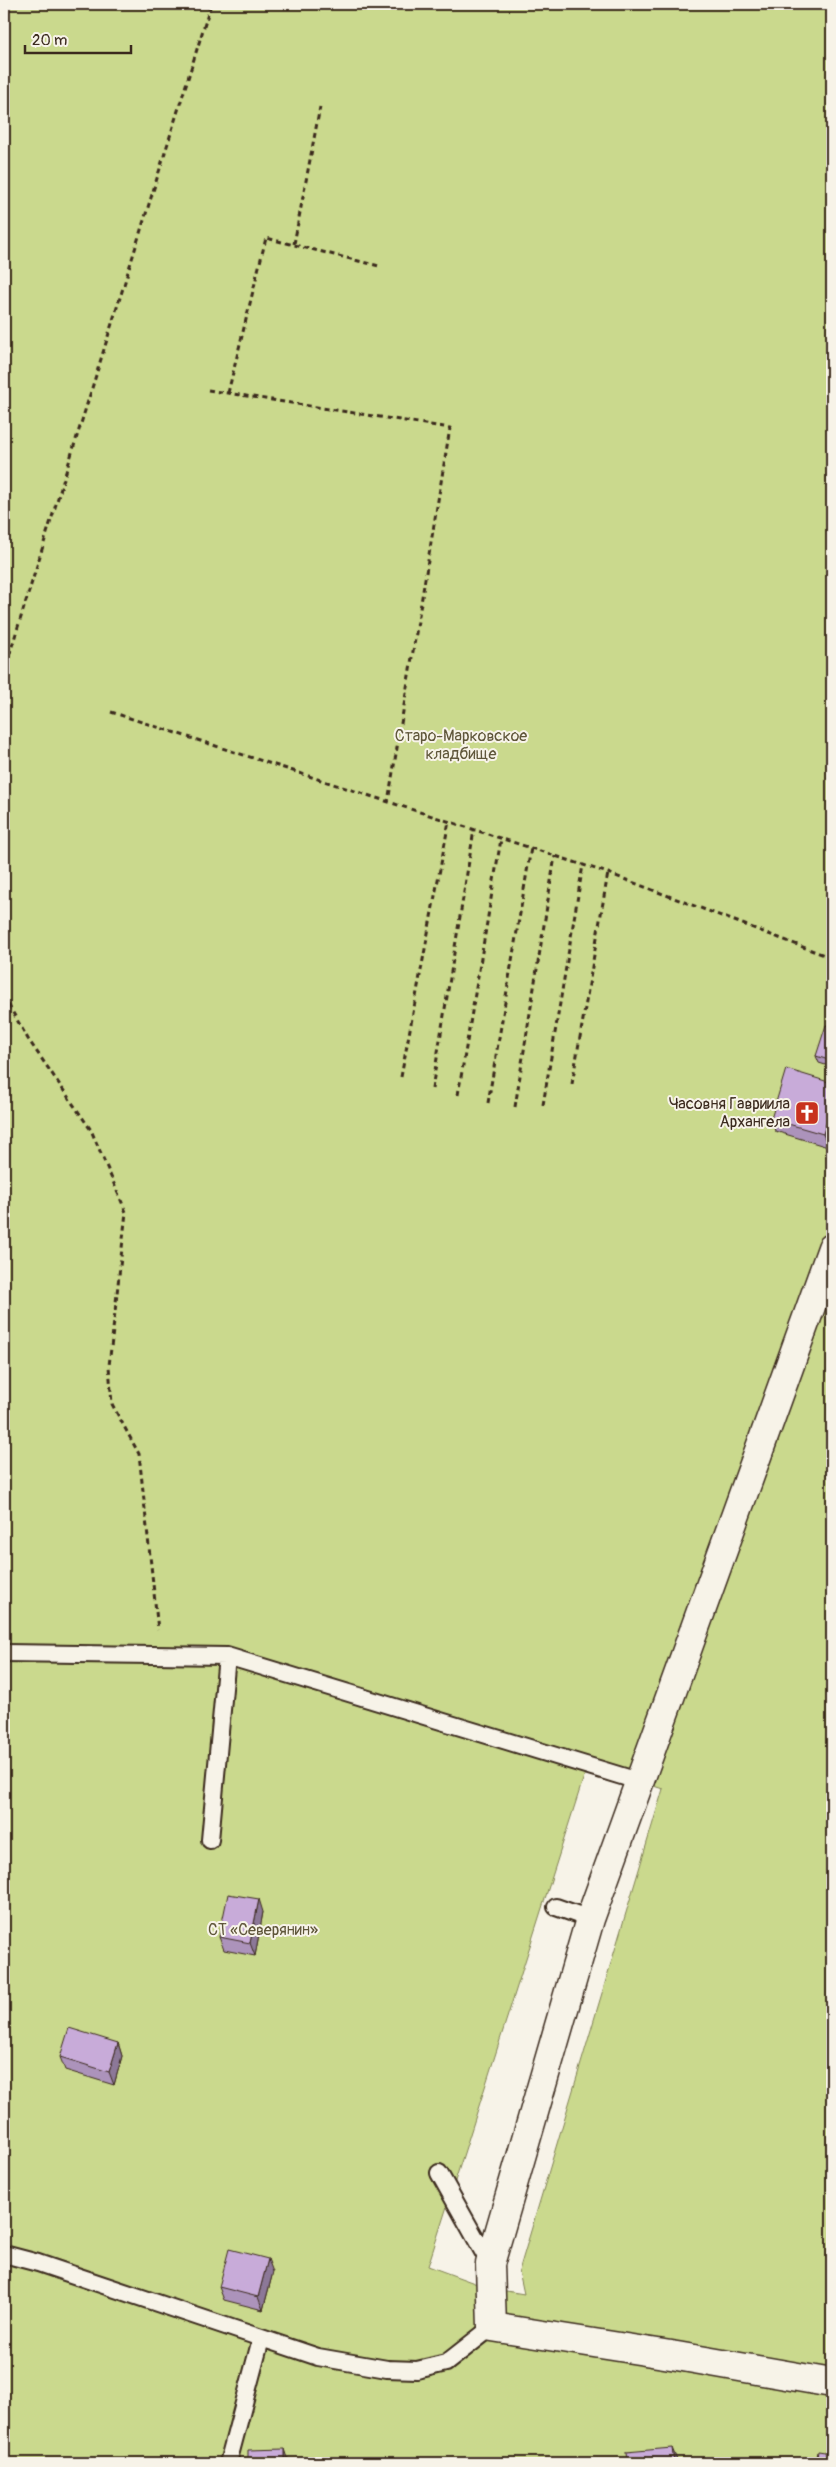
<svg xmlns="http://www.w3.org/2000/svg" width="836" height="2467" viewBox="0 0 836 2467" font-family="Pangolin,sans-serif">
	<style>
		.green { fill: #cad98d; stroke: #828256; fill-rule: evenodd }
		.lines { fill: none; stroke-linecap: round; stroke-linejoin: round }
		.service-casing { stroke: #3b2a1e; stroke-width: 20 }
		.minor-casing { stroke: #3b2a1e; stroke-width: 31 }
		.path { stroke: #3b2a1e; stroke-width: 3; stroke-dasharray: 5 4; stroke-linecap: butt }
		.service { stroke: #f7f3e8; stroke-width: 16 }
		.minor { stroke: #f7f3e8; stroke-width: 28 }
		.wall { fill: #ac93bb; stroke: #3b2a1e }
		.shaded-wall { fill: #8c7898; stroke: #3b2a1e }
		.building { fill: #c8abd9; stroke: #3b2a1e }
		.labels { text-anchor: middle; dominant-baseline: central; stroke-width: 4; stroke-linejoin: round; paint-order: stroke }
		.park-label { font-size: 16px; fill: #5f563a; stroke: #f7f3e8 }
		.poi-label { font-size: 16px; fill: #3b2a1e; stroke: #f7f3e8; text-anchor: end }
	</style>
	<rect width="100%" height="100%" fill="#f7f3e8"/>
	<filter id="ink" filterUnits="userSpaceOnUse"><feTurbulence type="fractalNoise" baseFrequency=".02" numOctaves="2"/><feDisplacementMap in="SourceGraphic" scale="10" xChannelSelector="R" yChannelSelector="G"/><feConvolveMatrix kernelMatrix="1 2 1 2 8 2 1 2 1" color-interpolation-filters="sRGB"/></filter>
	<g filter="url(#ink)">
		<path class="green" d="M4,4H832V2463H4ZM564,1758L663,1789L519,2271L524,2294L488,2288L428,2266L586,1770Z"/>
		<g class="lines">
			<defs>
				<path id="service" d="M4,1653L227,1656L638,1781
					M210,1840L227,1656
					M556,1907L590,1919
					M439,2173L490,2264
					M4,2254L38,2263L318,2357L387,2369L417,2370L446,2363L492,2327
					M228,2463L261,2339"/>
				<path id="minor" d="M832,1248L590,1919L490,2264L492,2327L677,2356L832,2383"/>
			</defs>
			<use href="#service" class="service-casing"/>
			<use href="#minor" class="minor-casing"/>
			<path class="path" d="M294,244L320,107
				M208,390L450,428L388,802
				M228,393L266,238L379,266
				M4,672L211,4
				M111,712L608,873L832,958
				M4,997L28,1039L91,1130L126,1212L109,1366L112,1404L139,1454L158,1630
				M401,1077L449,821
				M572,1084L608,873
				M432,1089L474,830
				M458,1095L501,839
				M488,1103L531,848
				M543,1105L583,865
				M515,1107L555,856"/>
			<use href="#service" class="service"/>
			<use href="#minor" class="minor"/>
		</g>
		<path class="wall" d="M832,1026V1067L819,1063L816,1056Z
			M832,1083L828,1147L775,1131L771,1119Z
			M263,1912L255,1956L224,1950L219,1937Z
			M118,2043L122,2056L114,2085L65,2070L60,2057Z
			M273,2272L263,2310L224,2300L219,2287Z"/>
		<path class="shaded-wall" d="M832,1103V1131L828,1147L823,1134Z
			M259,1899L263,1912L255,1956L250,1943Z
			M118,2043L122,2056L114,2085L109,2072Z
			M268,2259L273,2272L263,2310L258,2297Z
			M672,2448L677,2460V2463H674Z
			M285,2449L289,2461V2463H285Z"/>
		<path class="building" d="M826,1025L832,1026V1061L816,1056Z
			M786,1069L832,1083V1103L823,1134L771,1119Z
			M228,1894L259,1899L250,1943L219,1937Z
			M69,2028L118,2043L109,2072L60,2057Z
			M229,2249L268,2259L258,2297L219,2287Z
			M672,2448L674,2463H627L626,2452Z
			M285,2449V2463H248V2450Z
			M818,2451L832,2453V2463H816Z"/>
	</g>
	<defs>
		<symbol id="church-square" viewBox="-11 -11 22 22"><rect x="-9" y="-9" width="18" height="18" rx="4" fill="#c8321e" stroke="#f7f3e8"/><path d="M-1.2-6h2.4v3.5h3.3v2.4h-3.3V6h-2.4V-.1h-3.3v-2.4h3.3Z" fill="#fff"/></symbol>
	</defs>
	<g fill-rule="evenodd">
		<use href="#church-square" x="793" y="1099" width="28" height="28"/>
	</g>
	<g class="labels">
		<g class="park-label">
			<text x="461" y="736">Старо-Марковское<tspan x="461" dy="18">кладбище</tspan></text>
			<text x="263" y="1930">СТ «Северянин»</text>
		</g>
		<g class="poi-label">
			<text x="790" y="1104">Часовня Гавриила<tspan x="790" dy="18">Архангела</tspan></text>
		</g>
	</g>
	<rect width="836" height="2467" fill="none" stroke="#f7f3e8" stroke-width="20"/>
	<rect x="10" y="10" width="816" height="2447" fill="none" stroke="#3b2a1e" stroke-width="2" filter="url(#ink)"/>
	<path d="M25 45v8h106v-8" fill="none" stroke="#3b2a1e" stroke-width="2.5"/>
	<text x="32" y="45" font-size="15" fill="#3b2a1e" stroke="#f7f3e8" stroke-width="4" paint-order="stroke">20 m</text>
</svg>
